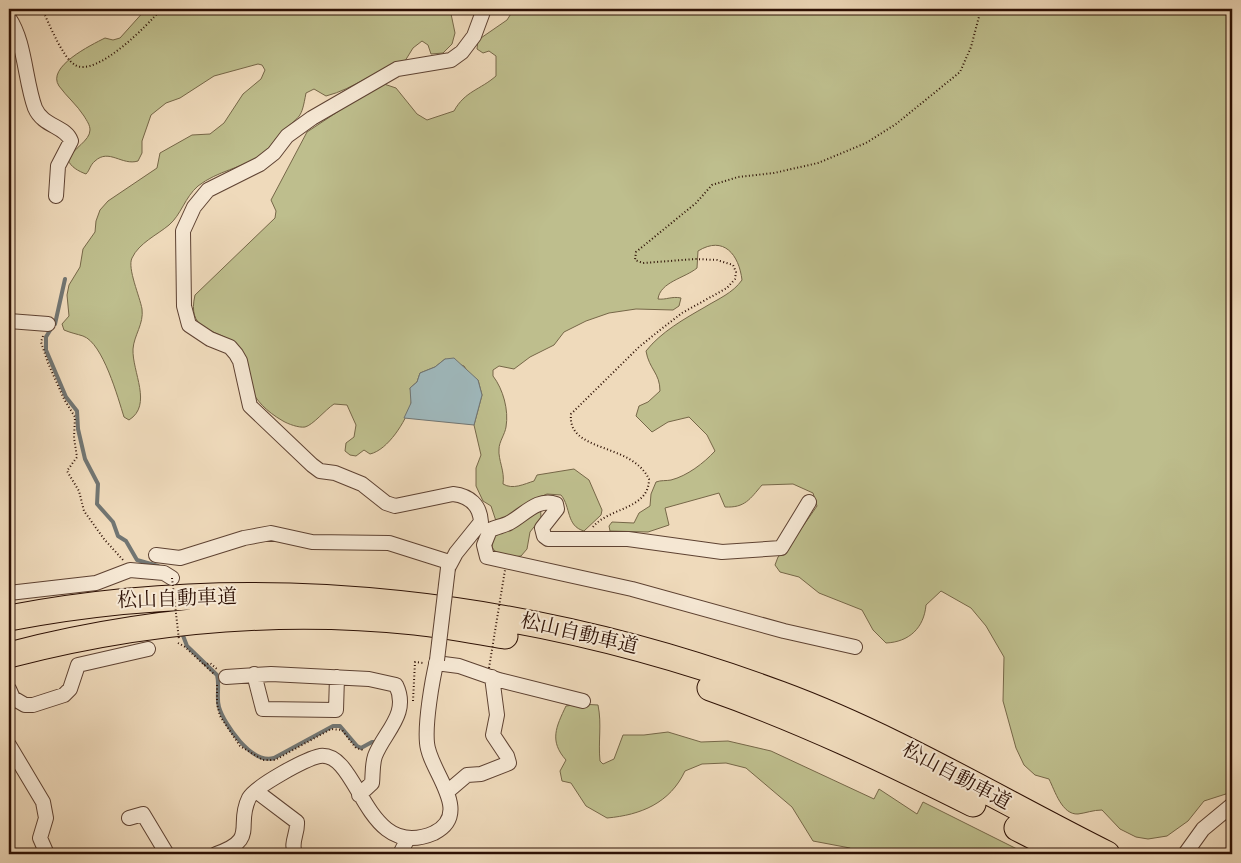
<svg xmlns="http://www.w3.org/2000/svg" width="1241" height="863" viewBox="0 0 1241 863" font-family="'Old Standard TT','Noto Serif JP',serif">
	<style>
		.green { fill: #bebe8d; stroke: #766748 }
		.water { fill: #9fb8bc; stroke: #717572 }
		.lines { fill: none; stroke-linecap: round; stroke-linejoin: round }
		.stream { stroke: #717572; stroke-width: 4 }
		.street-casing { stroke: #5e4232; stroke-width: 16 }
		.highway-casing { stroke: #2d1004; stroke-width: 27 }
		.path { stroke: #2d1004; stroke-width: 2; stroke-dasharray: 1 2.5; stroke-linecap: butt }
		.street { stroke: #f5e7d3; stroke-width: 14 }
		.highway { stroke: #efdabb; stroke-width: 25 }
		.street-bridge-casing { stroke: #5e4232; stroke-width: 16; stroke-linecap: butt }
		.path-bridge { stroke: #2d1004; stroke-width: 2; stroke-dasharray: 1 2.5; stroke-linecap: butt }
		.street-bridge { stroke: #f5e7d3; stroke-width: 14 }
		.labels { text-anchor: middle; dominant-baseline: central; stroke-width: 4; stroke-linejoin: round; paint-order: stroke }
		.street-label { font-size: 20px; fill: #2d1004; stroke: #f5e7d3 }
	</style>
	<rect width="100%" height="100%" fill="#efdabb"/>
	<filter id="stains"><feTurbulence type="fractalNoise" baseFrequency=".004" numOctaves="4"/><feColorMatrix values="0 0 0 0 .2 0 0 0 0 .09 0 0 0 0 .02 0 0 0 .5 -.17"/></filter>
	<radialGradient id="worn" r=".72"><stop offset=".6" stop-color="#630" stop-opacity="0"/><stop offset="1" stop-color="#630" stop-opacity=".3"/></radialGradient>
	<path class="green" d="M146,9H450L455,33L452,44L443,53L431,54L428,45L422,41L413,48L405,61C377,69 354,89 326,96L314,89L306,93C301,120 301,114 282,132C274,139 270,149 262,155C242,168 217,171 198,186C185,197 181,215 169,225C157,235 139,243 132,258C127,268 140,297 142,309C144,324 134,335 133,349C132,372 153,405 129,420L124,417C118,398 103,343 83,336C77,334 71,333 64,330L62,324L69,316L67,295L69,285L80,267L83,249L95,232L96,221L100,210L108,201L157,168L160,153L192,135L210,134L224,123L243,94L261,79L265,70L262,65L258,64L214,76L180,98L166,103L151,115L142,141V153L138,161C122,166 109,148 95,161C90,165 90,170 86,174C78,171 71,167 68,160C73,148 90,141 90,130C90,125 87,121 84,116C77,105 67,97 59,86C46,67 91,45 105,38L113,40L120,38Z
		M514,9H1232V792L1204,801L1188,821L1167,836L1148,839L1136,837L1120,829L1102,810C1093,810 1086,813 1078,814C1062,815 1055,791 1049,779L1035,775L1024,765L1016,748L1003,701L1004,657L986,626L971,608L941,591L926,605C924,628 909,642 886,643L873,630L862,610L819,593L799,577L780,572L775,565L778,557L787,549L817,506L813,493L793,484L762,485C750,499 745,508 725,507L719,493L665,508L669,525L648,532L610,531L609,526L612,522L634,523L639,513L650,506L651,494L656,482C661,480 666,481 671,480C687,476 704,463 715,451L707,435L689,417L668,422L652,432L636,416L639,406L648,402L660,391C660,373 649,369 646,351C661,332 684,319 705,307C718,299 733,293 742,280C739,255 724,235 698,251L697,268C685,278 660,282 658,299C666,300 672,296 681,298L679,306L673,310L636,309L609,313L586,321L564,332L554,345L530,357L514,369L499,366L493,370V376C503,389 509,410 506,427C505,434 499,442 499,449C498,460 505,471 503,484C513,490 524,484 534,481L537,475L574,469L589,480L602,510L601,515L584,531C566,526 571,507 561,495L547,494L540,497L541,518L530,532L527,549L521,556L512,557L498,556L492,547L496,521L491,506L483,501L476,486V468L481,455L474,425L482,395L478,380L470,375L464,366L445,359L435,367L420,373L417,382L410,388C411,392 412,399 411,404C406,421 388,450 370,454L364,450L356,456L350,455L345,451L346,443L354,437L356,425L347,405L334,404C325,410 313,425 305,427C299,428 288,424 283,421C248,401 246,378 234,342C211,328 187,330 195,295L275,218L276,211L271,200L307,132L366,93L384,84L396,88L417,114L427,120L454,111C465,91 480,90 496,76V56L489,51L483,53L477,49L478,40L507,20Z
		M581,704L598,705C602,724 598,742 600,761L603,764L614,759L623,735H644L668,732L701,742L728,741L771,751L874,799L879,789L917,814L923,802L1027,854H857L850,848L813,841L792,807L746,768L726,763L702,764L685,771C670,803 641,815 607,818L586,806L571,783L562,781L560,771L566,760C549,741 556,727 566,706Z"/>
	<path class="water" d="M454,358L478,380L482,395L474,425L404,418L411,403L410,388L417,382L420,373L435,367L445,359Z"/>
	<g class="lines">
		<path class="stream" d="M55,324L65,279
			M52,327L46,337V350L66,397L77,411L78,429L85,459L98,484L97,504L113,522L118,536L126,541L137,560L158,566
			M182,633L187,646L217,675C220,686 216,697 219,707C224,724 252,765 274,758L333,726H340L357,746L361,748L372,742H377"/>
		<defs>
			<path id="street" d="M9,18C25,41 25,81 35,108C43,127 66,126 71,141L58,166L56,196
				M9,321L48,324
				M490,530L484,545L487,557L632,589L784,631L855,647
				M490,530C496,527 503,526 509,523C524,515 538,497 556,504L557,509L542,528L544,536L548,539H628L722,552L781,548L809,502
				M156,555L180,558L244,538L271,533L312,542L389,543L449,562
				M448,568L456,553L481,522C480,505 470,496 453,494L395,506L386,503L362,484L335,473L320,471L312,465L250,406L240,361L236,354L230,347L210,339L189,325L184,306L183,231L194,207L208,190L260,164L274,153L287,136L312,118L397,69L451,60L462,52L474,36L484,9
				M9,593L96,583L130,570L164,573L172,578
				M436,663L459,666L499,680L583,701
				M254,674L263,709L336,710L337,677
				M226,677L271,674L369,679L396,685C410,714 384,732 375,756C372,765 373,774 372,783L359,795
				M9,689L13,698L25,705H33L64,695L70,689L78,665L148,649
				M9,745L43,802L46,818L40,838L47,854
				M256,791L297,822C298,834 290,842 295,854
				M447,792L467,775L481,774L509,763L507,756L493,735L497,715L492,677
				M129,818L143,814L167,854
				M216,854C259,839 235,826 249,798C256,786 305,759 320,756C360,751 364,863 434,833C474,813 429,771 427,743C425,722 432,681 437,660
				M400,854L407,840
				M1185,854L1203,829L1232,805"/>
			<path id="highway" d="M9,618C266,569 536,603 780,694C894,736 999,800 1107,854
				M9,655C140,621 279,608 415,622C445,625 475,631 505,636
				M710,688C801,720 887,761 973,804
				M1017,828L1068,854"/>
		</defs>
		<use href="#street" class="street-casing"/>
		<use href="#highway" class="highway-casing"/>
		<path class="path" d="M42,9C49,23 62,57 75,65C96,78 149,24 161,9
			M43,336L41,342L48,363L64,399L75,417L74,438L77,457L67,471L79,491L84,511L104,539L123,560
			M593,527C609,507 649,510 649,479C631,442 567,453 571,414L639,347L660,330L682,313L727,288L735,279L736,272L733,265L717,260L696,259L643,263L635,260L636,252L696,203L712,185L738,177L774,173L818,163L866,143L896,124L960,72L971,47L981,9
			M178,643L185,647L214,674
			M204,665L210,663L217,669
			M217,685V704L220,716L240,746L263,760H275L331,729L342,730L356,748L363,750
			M413,701L415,662L423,663"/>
		<use href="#street" class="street"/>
		<use href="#highway" class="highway"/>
		<defs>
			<path id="street-bridge" d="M437,660L448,568"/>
		</defs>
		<use href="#street-bridge" class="street-bridge-casing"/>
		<path class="path-bridge" d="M172,578L179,640
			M489,668L505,570"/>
		<use href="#street-bridge" class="street-bridge"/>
	</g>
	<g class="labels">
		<g class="street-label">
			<text transform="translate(177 600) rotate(-2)">松山自動車道</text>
			<text transform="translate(579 635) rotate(13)">松山自動車道</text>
			<text transform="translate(956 777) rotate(28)">松山自動車道</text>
		</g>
	</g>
	<rect width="1241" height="863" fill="none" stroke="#efdabb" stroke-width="30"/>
	<rect x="10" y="10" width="1221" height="843" fill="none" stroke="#2d1004" stroke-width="2.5"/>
	<rect x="15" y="15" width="1211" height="833" fill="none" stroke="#2d1004"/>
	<rect width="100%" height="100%" filter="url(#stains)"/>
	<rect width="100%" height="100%" fill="url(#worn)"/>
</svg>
